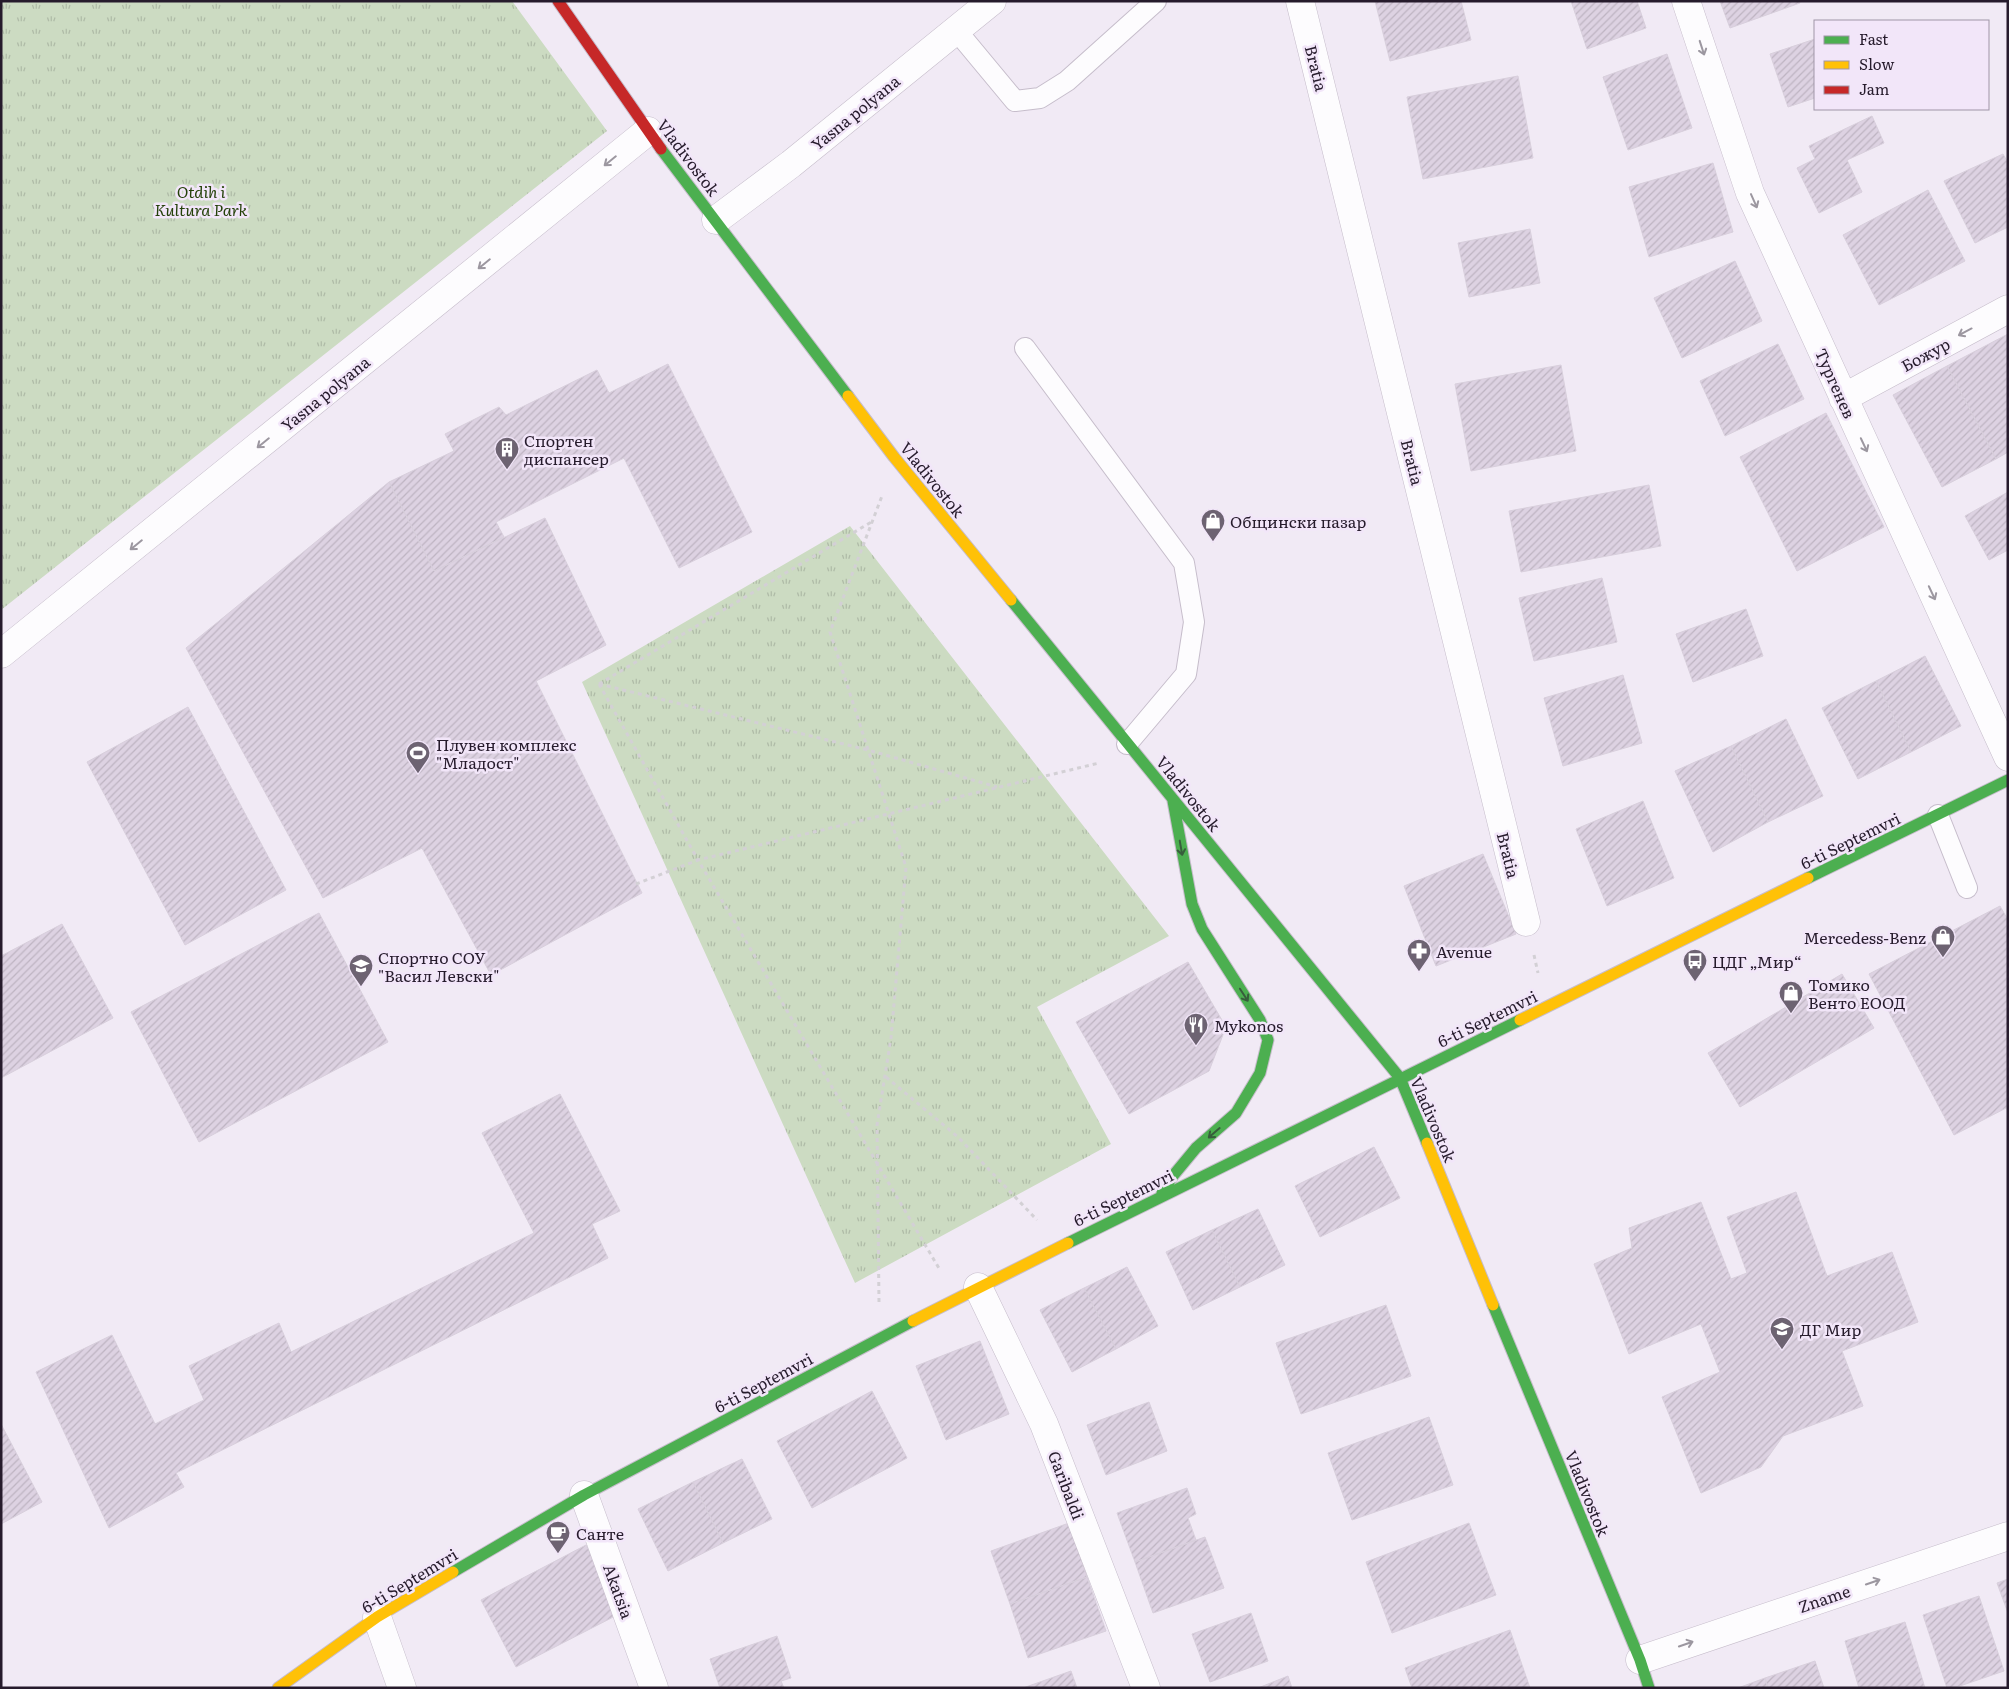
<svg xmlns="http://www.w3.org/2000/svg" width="2009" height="1689" viewBox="0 0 2009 1689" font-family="Literata,serif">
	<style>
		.park { fill: url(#park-tufts) }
		.building { fill: url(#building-hatch); stroke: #d8cfdc }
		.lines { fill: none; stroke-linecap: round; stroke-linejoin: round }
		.lane-casing { stroke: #c6bdcb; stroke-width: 22 }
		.street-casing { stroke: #c6bdcb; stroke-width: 29 }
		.fast-casing { stroke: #c6bdcb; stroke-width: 13 }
		.slow-casing { stroke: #c6bdcb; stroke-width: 13 }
		.jam-casing { stroke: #c6bdcb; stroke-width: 13 }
		.path { stroke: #d3d0d5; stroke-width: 3; stroke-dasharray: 4 4; stroke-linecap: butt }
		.lane { stroke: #fdfcfe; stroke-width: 20 }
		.street { stroke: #fdfcfe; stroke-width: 28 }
		.fast { stroke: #4caf50; stroke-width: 11 }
		.slow { stroke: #ffc107; stroke-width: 11 }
		.jam { stroke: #c62828; stroke-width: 11 }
		.oneway { stroke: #9c97a0 }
		.oneway2 { stroke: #375e3c }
		.labels { text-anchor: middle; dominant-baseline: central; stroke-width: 5; stroke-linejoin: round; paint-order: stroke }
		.street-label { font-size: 16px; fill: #261b2c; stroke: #f2e6f9 }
		.park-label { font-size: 16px; font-style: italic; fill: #244109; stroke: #f2e6f9 }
		.poi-label { font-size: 16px; fill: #261b2c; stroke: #f2e6f9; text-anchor: start }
	</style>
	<defs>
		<pattern id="park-tufts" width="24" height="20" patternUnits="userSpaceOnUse" patternTransform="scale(1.25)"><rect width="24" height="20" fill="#ccdbc2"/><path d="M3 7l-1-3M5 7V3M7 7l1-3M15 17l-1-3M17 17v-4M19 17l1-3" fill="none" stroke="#afbba7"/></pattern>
		<pattern id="building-hatch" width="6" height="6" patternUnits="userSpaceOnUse" patternTransform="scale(1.25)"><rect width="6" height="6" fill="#ddd2e2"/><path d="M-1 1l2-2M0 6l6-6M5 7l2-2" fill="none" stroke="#beb4c2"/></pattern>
	</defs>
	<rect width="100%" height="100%" fill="#f1eaf5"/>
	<path class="park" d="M1,1H512L607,131L1,610Z
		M850,526L1169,936L1037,1007L1111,1144L855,1283L582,682Z"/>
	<path class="building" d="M1375,1H1461L1471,40L1390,61Z
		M1571,1H1637L1646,28L1587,49Z
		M1720,1H1799L1800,3L1730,28Z
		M1815,39V98L1788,107L1770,54Z
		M1667,54L1692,128L1628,150L1603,77Z
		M1518,76L1533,158L1423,179L1407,97Z
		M1872,116L1884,143L1847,160L1862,192L1819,213L1797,168L1815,159L1809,146Z
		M2003,154L2008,163V227L1975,243L1944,181Z
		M1713,163L1733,232L1649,257L1629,187Z
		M1928,190L1965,261L1879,305L1843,235Z
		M1530,229L1540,283L1469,297L1458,243Z
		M1735,261L1762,321L1682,358L1654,298Z
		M2008,334V452L1996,459L1947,366Z
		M1778,344L1804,399L1725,436L1700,381Z
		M668,364L752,532L679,568L624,458L496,522L504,537L434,571L389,482L454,451L445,434L499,407L506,415L597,370L609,393Z
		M1561,365L1576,451L1471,471L1455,384Z
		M1947,366L1996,459L1942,487L1893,395Z
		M1826,413L1884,527L1797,571L1740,457Z
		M389,482L434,571L545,518L606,645L536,681L642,893L491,975L422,848L323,898L186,648Z
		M1649,485L1661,546L1521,572L1509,511Z
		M2008,492V550L1989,560L1965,516Z
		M1602,578L1617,642L1534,661L1519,598Z
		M1746,609L1763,656L1693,682L1676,634Z
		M1925,656L1961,726L1911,752L1876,681Z
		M1623,675L1642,743L1563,766L1544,698Z
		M1876,681L1911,752L1858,779L1822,708Z
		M188,707L286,890L185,945L87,762Z
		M1786,719L1823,796L1768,822L1731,746Z
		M1731,746L1768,822L1713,852L1675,771Z
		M1643,801L1674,878L1607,906L1576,829Z
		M1483,854L1516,934L1436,966L1404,886Z
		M2000,906L2008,920V1107L1954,1135L1869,974Z
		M319,913L388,1042L199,1142L131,1012Z
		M62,924L113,1018L1,1078V956Z
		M1188,962L1226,1027L1209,1071L1129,1114L1076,1022Z
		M1842,974L1874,1028L1740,1107L1708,1053Z
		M560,1094L620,1211L592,1224L608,1258L176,1473L184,1487L109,1528L36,1372L112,1335L155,1424L204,1400L189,1366L279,1323L291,1352L534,1233L482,1133Z
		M1374,1147L1400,1198L1320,1237L1295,1186Z
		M1796,1192L1827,1276L1892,1252L1918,1322L1842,1351L1863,1406L1783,1436L1761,1467L1701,1493L1662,1397L1720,1372L1701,1324L1629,1354L1594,1264L1632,1248L1629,1228L1701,1202L1731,1279L1747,1273L1727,1217Z
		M1258,1209L1285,1265L1240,1287L1212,1230Z
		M1212,1230L1240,1287L1193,1310L1166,1252Z
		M1127,1267L1158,1326L1116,1349L1084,1288Z
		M1084,1288L1116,1349L1072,1372L1040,1310Z
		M1386,1305L1411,1376L1301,1414L1276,1343Z
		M980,1341L1009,1414L946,1440L916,1366Z
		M872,1391L907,1458L812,1508L777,1441Z
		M1149,1402L1167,1451L1106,1475L1087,1425Z
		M1429,1417L1453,1485L1352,1520L1328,1453Z
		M1,1424L42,1502L1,1524Z
		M742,1459L772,1519L723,1543L693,1482Z
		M693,1482L723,1543L668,1571L638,1509Z
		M1187,1488L1196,1514L1188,1518L1196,1540L1135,1562L1117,1513Z
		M1069,1523L1087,1577L1010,1604L991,1551Z
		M1469,1523L1496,1595L1392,1633L1366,1562Z
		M1205,1537L1224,1588L1153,1613L1135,1562Z
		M586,1545L621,1613L516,1667L481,1600Z
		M1087,1577L1106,1631L1028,1658L1010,1604Z
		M2008,1579V1613L1997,1583Z
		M1979,1596L2004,1671L1954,1688H1947L1923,1615Z
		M1251,1613L1268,1661L1210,1682L1192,1634Z
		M1905,1622L1925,1688H1859L1845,1641Z
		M1510,1630L1530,1688H1412L1405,1668Z
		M777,1636L791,1678L781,1681L784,1688H720L710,1659Z
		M1815,1661L1824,1688H1768L1765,1678Z
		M1071,1671L1077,1688H1023Z
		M1288,1676L1292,1688H1258Z
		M1765,1678L1768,1688H1738Z"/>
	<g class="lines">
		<defs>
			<path id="lane" d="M956,30L1015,101L1040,98L1067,81L1156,1
				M1025,348L1184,563L1194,622L1186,674L1127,744
				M1938,815L1967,888"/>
			<path id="street" d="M1300,1L1526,922
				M1686,1L1750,193L2008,757
				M716,220L791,164L992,1
				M1843,398L2008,309
				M1,654L648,131
				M978,1287L1044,1424L1146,1688
				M584,1495L654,1688
				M377,1617L402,1688
				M1640,1660L2008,1536"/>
			<path id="fast" d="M661,149L848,396
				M1011,600L1400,1078L1427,1143
				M1808,878L2008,780
				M1162,1193L1172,1177L1196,1148L1236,1113L1260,1073L1268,1040L1260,1020L1202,929L1192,904L1173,801
				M1068,1243L1520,1020
				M1493,1305L1640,1660L1649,1688
				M453,1572L584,1495L913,1321"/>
			<path id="slow" d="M848,396L894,457L1011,600
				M1520,1020L1808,878
				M1427,1143L1493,1305
				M913,1321L1068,1243
				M278,1688L377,1617L453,1572"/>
			<path id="jam" d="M558,1L661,149"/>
		</defs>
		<use href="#lane" class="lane-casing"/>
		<use href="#street" class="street-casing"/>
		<use href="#fast" class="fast-casing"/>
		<use href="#slow" class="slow-casing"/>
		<use href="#jam" class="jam-casing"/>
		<path class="path" d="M1,2L3,1
			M599,684L698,860L1099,763
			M599,684L868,750L997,787
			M599,684L873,521
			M636,884L698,860L940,1270
			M1534,955L1538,973
			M886,1077L958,1137L1037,1220
			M879,1302L877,1125L891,1038L906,867L830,632L882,496"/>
		<use href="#lane" class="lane"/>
		<use href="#street" class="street"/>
		<use href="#fast" class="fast"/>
		<use href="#slow" class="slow"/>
		<use href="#jam" class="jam"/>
	</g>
	<defs><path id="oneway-shaft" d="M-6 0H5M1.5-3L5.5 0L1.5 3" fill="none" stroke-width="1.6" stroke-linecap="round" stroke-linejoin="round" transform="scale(1.25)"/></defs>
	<g class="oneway">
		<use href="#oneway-shaft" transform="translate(1702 48) rotate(72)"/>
		<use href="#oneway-shaft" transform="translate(610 161) rotate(141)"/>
		<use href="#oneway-shaft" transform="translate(1754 201) rotate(66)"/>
		<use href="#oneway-shaft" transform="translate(484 264) rotate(141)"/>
		<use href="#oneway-shaft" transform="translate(1965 332) rotate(152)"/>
		<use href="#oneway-shaft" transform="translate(263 443) rotate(141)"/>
		<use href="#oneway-shaft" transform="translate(1864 445) rotate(65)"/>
		<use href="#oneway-shaft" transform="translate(136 545) rotate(141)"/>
		<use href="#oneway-shaft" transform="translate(1932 593) rotate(65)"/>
		<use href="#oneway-shaft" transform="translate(1873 1582) rotate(-19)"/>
		<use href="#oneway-shaft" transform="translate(1686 1644) rotate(-19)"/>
	</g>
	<g class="oneway2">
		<use href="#oneway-shaft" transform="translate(1181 848) rotate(80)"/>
		<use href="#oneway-shaft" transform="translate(1244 995) rotate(57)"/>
		<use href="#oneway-shaft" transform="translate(1214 1133) rotate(139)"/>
	</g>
	<defs>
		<symbol id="building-pin" viewBox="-11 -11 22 30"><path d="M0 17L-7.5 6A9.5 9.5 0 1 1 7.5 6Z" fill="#6d6372" stroke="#f2e6f9"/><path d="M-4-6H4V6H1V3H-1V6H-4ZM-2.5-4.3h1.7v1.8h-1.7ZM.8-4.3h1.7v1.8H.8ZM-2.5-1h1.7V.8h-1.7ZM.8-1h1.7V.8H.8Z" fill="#fff"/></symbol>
		<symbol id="shop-pin" viewBox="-11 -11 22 30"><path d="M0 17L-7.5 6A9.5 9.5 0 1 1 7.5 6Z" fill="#6d6372" stroke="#f2e6f9"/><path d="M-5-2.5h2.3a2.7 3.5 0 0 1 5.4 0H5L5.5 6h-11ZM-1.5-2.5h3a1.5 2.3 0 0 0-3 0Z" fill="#fff"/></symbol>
		<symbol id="stadium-pin" viewBox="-11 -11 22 30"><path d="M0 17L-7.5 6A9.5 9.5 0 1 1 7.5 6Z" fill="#6d6372" stroke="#f2e6f9"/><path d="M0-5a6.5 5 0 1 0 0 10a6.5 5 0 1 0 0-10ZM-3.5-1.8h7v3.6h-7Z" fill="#fff"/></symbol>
		<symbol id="pharmacy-pin" viewBox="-11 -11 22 30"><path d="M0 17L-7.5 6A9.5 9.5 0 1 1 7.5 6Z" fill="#6d6372" stroke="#f2e6f9"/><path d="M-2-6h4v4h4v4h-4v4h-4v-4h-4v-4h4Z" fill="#fff"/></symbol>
		<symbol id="bus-pin" viewBox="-11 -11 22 30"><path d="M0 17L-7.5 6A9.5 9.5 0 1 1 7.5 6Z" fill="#6d6372" stroke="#f2e6f9"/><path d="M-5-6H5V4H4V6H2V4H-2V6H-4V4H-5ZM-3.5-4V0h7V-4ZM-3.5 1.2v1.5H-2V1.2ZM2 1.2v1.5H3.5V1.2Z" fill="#fff"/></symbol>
		<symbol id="school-pin" viewBox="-11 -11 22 30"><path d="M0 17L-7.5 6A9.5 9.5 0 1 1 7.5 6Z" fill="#6d6372" stroke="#f2e6f9"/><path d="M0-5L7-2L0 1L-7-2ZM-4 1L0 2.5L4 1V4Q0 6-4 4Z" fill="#fff"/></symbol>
		<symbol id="restaurant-pin" viewBox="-11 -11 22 30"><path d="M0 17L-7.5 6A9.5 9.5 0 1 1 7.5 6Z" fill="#6d6372" stroke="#f2e6f9"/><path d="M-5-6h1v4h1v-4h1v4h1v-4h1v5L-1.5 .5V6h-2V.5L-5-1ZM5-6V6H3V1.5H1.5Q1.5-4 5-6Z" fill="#fff"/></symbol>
		<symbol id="cafe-pin" viewBox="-11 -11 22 30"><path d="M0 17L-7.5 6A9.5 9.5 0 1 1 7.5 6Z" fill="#6d6372" stroke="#f2e6f9"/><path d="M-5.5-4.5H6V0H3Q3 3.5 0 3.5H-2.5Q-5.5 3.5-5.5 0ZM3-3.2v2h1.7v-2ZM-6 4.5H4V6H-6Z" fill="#fff"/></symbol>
	</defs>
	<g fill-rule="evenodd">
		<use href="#building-pin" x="493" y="435" width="28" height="38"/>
		<use href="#shop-pin" x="1199" y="507" width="28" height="38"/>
		<use href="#stadium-pin" x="404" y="739" width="28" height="38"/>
		<use href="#shop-pin" x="1929" y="923" width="28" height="38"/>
		<use href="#pharmacy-pin" x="1405" y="937" width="28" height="38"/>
		<use href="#bus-pin" x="1681" y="947" width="28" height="38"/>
		<use href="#school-pin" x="347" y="952" width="28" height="38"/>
		<use href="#shop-pin" x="1777" y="979" width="28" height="38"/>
		<use href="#restaurant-pin" x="1182" y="1011" width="28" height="38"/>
		<use href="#school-pin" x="1768" y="1315" width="28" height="38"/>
		<use href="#cafe-pin" x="544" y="1519" width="28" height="38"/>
	</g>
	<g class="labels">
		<g class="street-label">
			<text transform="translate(1317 68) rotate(76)">Bratia</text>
			<text transform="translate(855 112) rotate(-39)">Yasna polyana</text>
			<text transform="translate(689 157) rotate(53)">Vladivostok</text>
			<text transform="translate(1925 354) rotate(-28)">Божур</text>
			<text transform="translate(1836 383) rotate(66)">Тургенев</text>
			<text transform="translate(325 393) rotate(-39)">Yasna polyana</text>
			<text transform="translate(1413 462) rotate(76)">Bratia</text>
			<text transform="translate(933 479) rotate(51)">Vladivostok</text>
			<text transform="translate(1189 793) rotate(51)">Vladivostok</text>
			<text transform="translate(1850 840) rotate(-26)">6-ti Septemvri</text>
			<text transform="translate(1509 855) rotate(76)">Bratia</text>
			<text transform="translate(1487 1018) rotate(-26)">6-ti Septemvri</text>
			<text transform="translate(1434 1119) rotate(67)">Vladivostok</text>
			<text transform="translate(1123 1197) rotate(-26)">6-ti Septemvri</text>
			<text transform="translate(763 1382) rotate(-28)">6-ti Septemvri</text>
			<text transform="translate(1067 1485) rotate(69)">Garibaldi</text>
			<text transform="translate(1588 1493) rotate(68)">Vladivostok</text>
			<text transform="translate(409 1580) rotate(-31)">6-ti Septemvri</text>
			<text transform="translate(619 1591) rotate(70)">Akatsia</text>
			<text transform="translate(1824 1598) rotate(-19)">Zname</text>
		</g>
		<g class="park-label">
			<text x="201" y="191">Otdih i<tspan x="201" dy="18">Kultura Park</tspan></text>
		</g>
		<g class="poi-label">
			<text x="524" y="440">Спортен<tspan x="524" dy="18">диспансер</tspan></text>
			<text x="1230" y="521">Общински пазар</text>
			<text x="436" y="744">Плувен комплекс<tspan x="436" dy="18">"Младост"</tspan></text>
			<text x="1926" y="937" text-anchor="end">Mercedess-Benz</text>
			<text x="1436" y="951">Avenue</text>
			<text x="378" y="957">Спортно СОУ<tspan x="378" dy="18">"Васил Левски"</tspan></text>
			<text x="1712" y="961">ЦДГ „Мир“</text>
			<text x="1808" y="984">Томико<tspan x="1808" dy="18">Венто ЕООД</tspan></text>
			<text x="1214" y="1025">Mykonos</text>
			<text x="1800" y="1329">ДГ Мир</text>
			<text x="576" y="1533">Санте</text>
		</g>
	</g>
	<rect width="2009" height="1689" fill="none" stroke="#261b2c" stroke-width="5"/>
	<rect x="1814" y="20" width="175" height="90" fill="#f2e6f9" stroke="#a095a7"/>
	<rect x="1824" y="36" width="25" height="8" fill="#4caf50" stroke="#a095a7"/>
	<text x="1859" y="45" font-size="15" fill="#261b2c">Fast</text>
	<rect x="1824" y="61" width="25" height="8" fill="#ffc107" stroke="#a095a7"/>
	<text x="1859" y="70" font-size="15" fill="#261b2c">Slow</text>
	<rect x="1824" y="86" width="25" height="8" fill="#c62828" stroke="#a095a7"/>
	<text x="1859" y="95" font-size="15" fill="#261b2c">Jam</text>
</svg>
